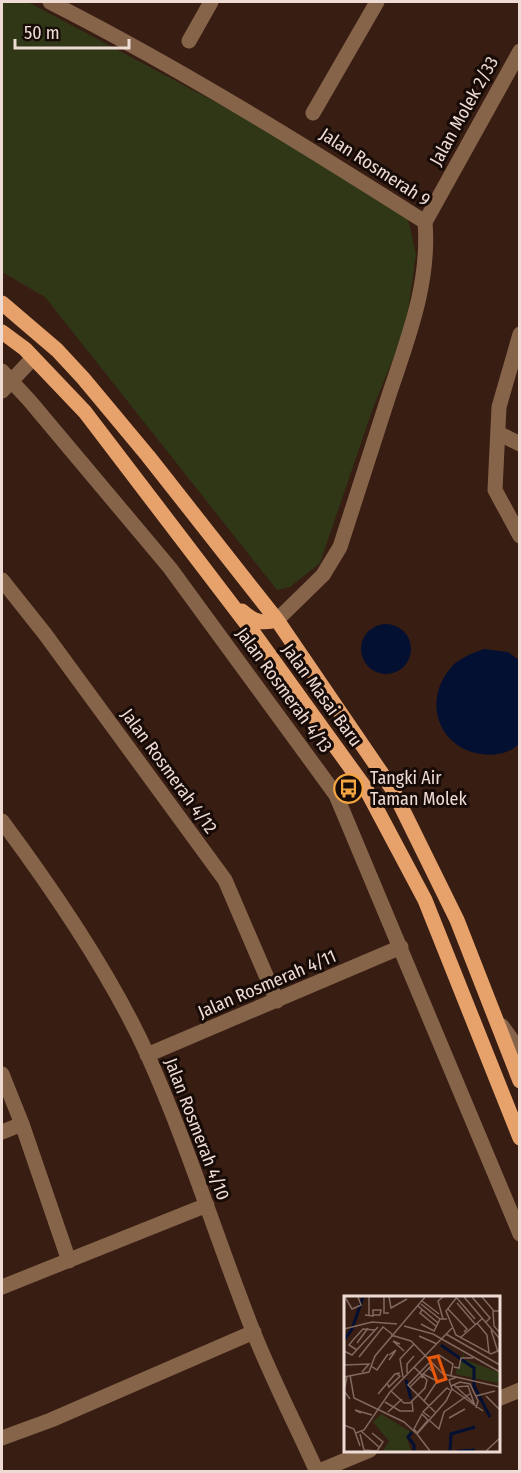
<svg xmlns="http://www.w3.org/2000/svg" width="521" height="1473" viewBox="0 0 521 1473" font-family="'Fira Sans Condensed',sans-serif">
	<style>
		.green { fill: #2f3717 }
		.water { fill: #031031 }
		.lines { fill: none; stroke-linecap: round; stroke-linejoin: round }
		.minor { stroke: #86644a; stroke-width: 15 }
		.major { stroke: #e7a26b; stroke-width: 15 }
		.labels { text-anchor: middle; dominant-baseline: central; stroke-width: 6; stroke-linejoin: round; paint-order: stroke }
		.street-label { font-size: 18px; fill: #eedbd4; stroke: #170b07 }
		.poi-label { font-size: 18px; fill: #eedbd4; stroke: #170b07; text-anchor: start }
		.inset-river { fill: none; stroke: #031031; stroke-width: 3 }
		.inset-road { fill: none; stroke: #816960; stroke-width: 1.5 }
		.view { fill: #e8590c; fill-opacity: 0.15; stroke: #e8590c; stroke-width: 3 }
		.inset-edge { fill: none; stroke: #eedbd4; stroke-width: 3 }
	</style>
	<rect width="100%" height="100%" fill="#381d13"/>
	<path class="green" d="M2,2H28L260,126L408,219L416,254L406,327L373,408L320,563L290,587L277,590L45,297L2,272Z"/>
	<path class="water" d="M361 649a25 25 0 1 1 50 0a25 25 0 1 1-50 0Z
		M484,649L508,652L519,660V744C508,754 496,756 481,754C439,748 423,703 449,670C458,658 470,654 484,649Z"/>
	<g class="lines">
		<path class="minor" d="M50,2C180,68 302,144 425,222
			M189,41L211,2
			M313,113L377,2
			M425,222L520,51
			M520,334L499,407L495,490L520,536
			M2,371L29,400L170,568L336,795L520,1234
			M2,391L33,358
			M498,433L520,444
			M2,580L45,634L225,880L277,1001
			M277,620L323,575L340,547C356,496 373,446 389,395C408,338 430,283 425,222
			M2,821C54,891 112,976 148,1056C188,1145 217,1240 253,1331C272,1379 296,1425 317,1472
			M502,1026L520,1051
			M147,1055L401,947
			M2,1074L22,1124L69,1261
			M2,1132L22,1124
			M2,1287L207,1205
			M498,1399L520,1390
			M2,1438L51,1420L254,1332
			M317,1472L370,1450"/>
		<path class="major" d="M2,303L57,350L83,378L148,456L277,620L393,790L457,920L520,1081
			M2,332L25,349L85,412L252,631L366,789L425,900L520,1138
			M242,611C254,622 262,624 277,620"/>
	</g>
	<defs>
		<symbol id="bus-ring" viewBox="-11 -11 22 22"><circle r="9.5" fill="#170b07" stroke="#f2a541" stroke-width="1.5"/><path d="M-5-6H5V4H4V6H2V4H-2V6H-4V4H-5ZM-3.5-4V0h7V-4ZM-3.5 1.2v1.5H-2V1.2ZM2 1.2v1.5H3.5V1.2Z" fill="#f2a541"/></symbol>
	</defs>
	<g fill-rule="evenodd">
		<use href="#bus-ring" x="332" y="772" width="33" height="33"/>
	</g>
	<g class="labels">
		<g class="street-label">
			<text transform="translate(464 111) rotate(-61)">Jalan Molek 2/33</text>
			<text transform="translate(375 167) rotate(33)">Jalan Rosmerah 9</text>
			<text transform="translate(284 690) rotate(54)">Jalan Rosmerah 4/13</text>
			<text transform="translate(322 695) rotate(54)">Jalan Masai Baru</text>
			<text transform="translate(169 771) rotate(54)">Jalan Rosmerah 4/12</text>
			<text transform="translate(267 984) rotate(-23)">Jalan Rosmerah 4/11</text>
			<text transform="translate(197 1129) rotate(69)">Jalan Rosmerah 4/10</text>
		</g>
		<g class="poi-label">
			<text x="370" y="778">Tangki Air<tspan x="370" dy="21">Taman Molek</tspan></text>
		</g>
	</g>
	<g transform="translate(344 1296)">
		<rect width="156" height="156" fill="#381d13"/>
		<path d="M120,56V63L156,77V84L153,87L111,78ZM37,118L67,136L63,142L67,155H39L45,145L29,126Z" fill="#2f3717"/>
		<path class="inset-river" d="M0,44L8,33L19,1M97,49L130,72V90L146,121M62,84L67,103M68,136L64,141L70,149V155M106,155L107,138L131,131M113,155L131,154"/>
		<path class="inset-road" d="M1,1L8,13L17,9L14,1M40,1V17H45M45,1L47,12L63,3M112,1L131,23M113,1L102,15L112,39L147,58L156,54M120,1L156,43M128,1L146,22L142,26M138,1L150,15H156M78,5L95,18M113,7L131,28M77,8L96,23H103M74,10L94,27M104,13L123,33L120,36M78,14L76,17L93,31M149,15L150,30L156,37M21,19L29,20V14H37L36,19H29M25,20V1M99,23L94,5L99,1M133,27L143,39L145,57M77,28L90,35L96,23M60,30L89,38L156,76M0,33L28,26L53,28M147,34L154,56M102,38L156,69M47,39L67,45L99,78L156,91M75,40L93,48M116,42L139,22M13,47L24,32M56,48L49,45L60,55M13,54L5,49L9,44L19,33L31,34M0,55L8,59L34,31M15,61L39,31L48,38M90,63L95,59L109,68L107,79M45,64L52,54L45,59M85,67L64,89L91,116M0,69L25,68L18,76M27,70L33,74L44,58M110,71L115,72L117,62H129M85,72L91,78V84L79,78L87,70M63,77V68L70,60M6,79L10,102L60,126L73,138M0,81L25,76L31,60L81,1M3,81L0,95L6,103M59,81L56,63L70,48M43,87L45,91L56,80L53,78M110,89L131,108M107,90L116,86L126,88L134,105L132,112M66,91L77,80L79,82M111,91L124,90L130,107M108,93L139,115M47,95L60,107H66L81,92L83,84L70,71M34,98L51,78L56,77M132,100L151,95M142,100L156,114M80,105L92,87M41,106L56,115H69L68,106M44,116L58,103M17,117L11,114L28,119M78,118L84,124L73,137L70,133ZM86,121L79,116L103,92L106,94M105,122L121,113M85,124L95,133L100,116L127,97M0,129L10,133L16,150M17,135L36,152M12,137L20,134L46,96L108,32M28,137L39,146L33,155M16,138L20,154L33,155M73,138L86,155M73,138L102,105L108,93L105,84L113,81M142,155L156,142"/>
		<path class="view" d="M94,60L102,83L93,86L85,62Z"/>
		<rect width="156" height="156" class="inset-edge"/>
	</g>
	<rect width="521" height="1473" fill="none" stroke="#eedbd4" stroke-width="6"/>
	<path d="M15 39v9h114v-9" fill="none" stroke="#eedbd4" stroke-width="3"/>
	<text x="24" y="39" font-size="18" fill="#eedbd4" stroke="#170b07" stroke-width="4.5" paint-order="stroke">50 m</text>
</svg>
